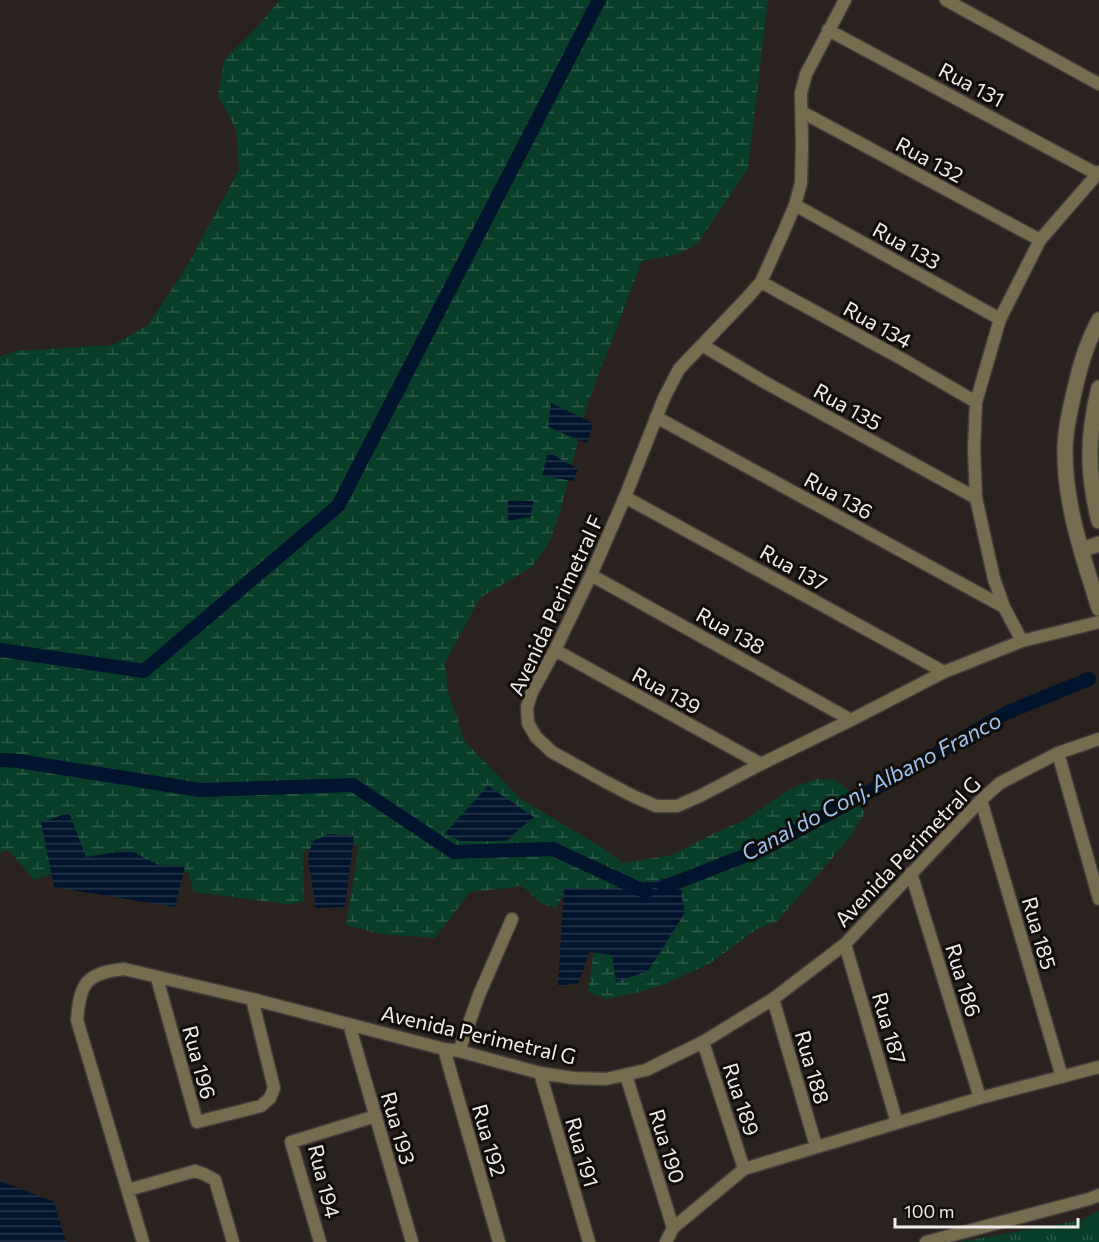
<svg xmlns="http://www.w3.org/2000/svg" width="1099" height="1242" viewBox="0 0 1099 1242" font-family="Commissioner,sans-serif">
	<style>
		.grass { fill: url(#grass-tufts) }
		.wetland { fill: url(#wetland-marsh) }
		.water { fill: url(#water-rules) }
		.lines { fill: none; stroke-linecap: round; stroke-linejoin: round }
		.canal { stroke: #00142d; stroke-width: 14 }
		.minor-casing { stroke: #453e3a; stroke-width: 15 }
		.tertiary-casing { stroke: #453e3a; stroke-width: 18 }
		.minor { stroke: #766d50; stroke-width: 12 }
		.tertiary { stroke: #766d50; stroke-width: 15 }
		.labels { text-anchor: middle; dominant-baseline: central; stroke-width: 6; stroke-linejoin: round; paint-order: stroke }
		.street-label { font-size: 21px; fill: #f1ece9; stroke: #100d0b }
		.water-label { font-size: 22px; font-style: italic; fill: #9dc4f2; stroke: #100d0b }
	</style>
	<defs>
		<pattern id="grass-tufts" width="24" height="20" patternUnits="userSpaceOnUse" patternTransform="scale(1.5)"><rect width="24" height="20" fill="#083e29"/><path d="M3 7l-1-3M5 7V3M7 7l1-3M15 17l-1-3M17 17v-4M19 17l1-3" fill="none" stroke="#2c5a48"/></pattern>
		<pattern id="wetland-marsh" width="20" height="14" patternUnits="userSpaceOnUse" patternTransform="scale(1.5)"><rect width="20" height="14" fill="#083e29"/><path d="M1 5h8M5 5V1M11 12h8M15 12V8" fill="none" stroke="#2c5a48"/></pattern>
		<pattern id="water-rules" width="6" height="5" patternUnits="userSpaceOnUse" patternTransform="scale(1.5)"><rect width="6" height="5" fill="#00142d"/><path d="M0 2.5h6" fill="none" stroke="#26364b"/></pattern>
	</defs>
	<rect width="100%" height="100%" fill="#29221e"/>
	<path class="grass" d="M1099,1211V1242H959L1082,1220Z"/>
	<path class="wetland" d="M280,0H768L748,169L697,244L678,254L642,261L586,408L560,512L550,541L532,567L480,598L445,663L448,692L458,720L465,742L521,799L601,847L623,863L672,855L712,834L743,821L787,791L802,784L817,779L835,780L847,789L865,813L850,837L829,862L777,921L757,929L709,964L665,984L636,993L605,999L588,992L599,916L585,894L562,895L557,908L542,904L522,886L470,892L435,938L381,934L346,925L359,846L337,837L303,852L304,902L286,904L194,892L188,872L81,864L34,880L8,850L0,853V357L16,351L113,345L148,325L184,271L239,170L236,129L218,96L224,60L254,30Z"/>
	<path class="water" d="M551,403L593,423L587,443L548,427Z
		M548,452L578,469L574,481L542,476Z
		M508,501H534L530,517L508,521Z
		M488,786L534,817L506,841H460L445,833Z
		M69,813L86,857L129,850L159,865L185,866L175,907L54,887L41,822Z
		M329,834L354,836L345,907L316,908L308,858L313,841Z
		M681,876L682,896L685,913L648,971L616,982L612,955L590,952L578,983L558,986L564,888L607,889Z
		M0,1181L54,1202L66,1242H0Z"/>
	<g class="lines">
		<path class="canal" d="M0,650L144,671L338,506L599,0
			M0,760L19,761L200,790L353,785L454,852L553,849L646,892
			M664,887L765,848L895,778L1006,713L1089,679"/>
		<defs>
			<path id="minor" d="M845,0L806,74L801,93L802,145L801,183L795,205L784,231L761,282L746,299L679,369L664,398L625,497L591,575L555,650L532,692L527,707L528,723L536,737L552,752L606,782L633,796L656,806H677L700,796L761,764L851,720L944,672L1022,641L1099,622
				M946,0L1099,84
				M828,30L1097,174
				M802,112L1040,240
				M795,205L1000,319
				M761,282L902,359L976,402
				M702,345L766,383L976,498
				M656,417L1004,607
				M625,497L944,672
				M591,575L851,720
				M1022,641L1004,607L994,579L976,498L974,449L976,402L1000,319L1040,240L1099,172
				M555,650L761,764
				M1058,753L1099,899
				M981,800L1062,1077
				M911,873L980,1098
				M845,944L897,1123
				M157,978L197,1122L261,1106L270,1098L274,1088L252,999
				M773,999L816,1146
				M349,1024L412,1242
				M703,1042L744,1169
				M444,1049L499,1242
				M459,1051L479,995L512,919
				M540,1073L589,1242
				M626,1075L673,1228
				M128,1190L195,1171L204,1174L215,1180L233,1242
				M143,1242L77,1020C80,984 85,973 124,969L252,999L444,1049L459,1051L540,1073L573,1078L606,1079L646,1070L703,1042L773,999L845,944L981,800L1000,783L1058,753L1099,739
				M320,1242L291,1142L376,1116
				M666,1242L673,1228L744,1169L980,1098L1099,1067
				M926,1242L1089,1199L1099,1195"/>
			<path id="tertiary" d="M1099,320C1088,340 1081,362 1076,384C1071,406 1065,429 1065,452C1065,506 1083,557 1099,608
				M1099,388C1087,435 1087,474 1099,521
				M1081,550L1099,544"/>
		</defs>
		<use href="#minor" class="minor-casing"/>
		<use href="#tertiary" class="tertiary-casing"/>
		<use href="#minor" class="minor"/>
		<use href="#tertiary" class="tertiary"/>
	</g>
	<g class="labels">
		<g class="street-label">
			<text transform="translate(972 84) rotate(28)">Rua 131</text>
			<text transform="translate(930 159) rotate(28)">Rua 132</text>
			<text transform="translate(907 245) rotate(29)">Rua 133</text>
			<text transform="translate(878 324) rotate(29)">Rua 134</text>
			<text transform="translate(848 406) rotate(29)">Rua 135</text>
			<text transform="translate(839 495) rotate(29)">Rua 136</text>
			<text transform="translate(794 567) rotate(29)">Rua 137</text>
			<text transform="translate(555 605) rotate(-65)">Avenida Perimetral F</text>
			<text transform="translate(731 630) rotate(29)">Rua 138</text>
			<text transform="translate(667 690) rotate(29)">Rua 139</text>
			<text transform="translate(907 851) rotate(-46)">Avenida Perimetral G</text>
			<text transform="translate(1040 933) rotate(74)">Rua 185</text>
			<text transform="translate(964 980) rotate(73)">Rua 186</text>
			<text transform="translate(890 1028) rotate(74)">Rua 187</text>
			<text transform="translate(479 1034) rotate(13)">Avenida Perimetral G</text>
			<text transform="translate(200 1062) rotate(75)">Rua 196</text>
			<text transform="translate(813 1067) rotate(74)">Rua 188</text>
			<text transform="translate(742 1099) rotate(72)">Rua 189</text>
			<text transform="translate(399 1128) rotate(74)">Rua 193</text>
			<text transform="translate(490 1140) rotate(74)">Rua 192</text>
			<text transform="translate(668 1146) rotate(73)">Rua 190</text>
			<text transform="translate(583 1152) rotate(74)">Rua 191</text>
			<text transform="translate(325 1181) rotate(76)">Rua 194</text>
		</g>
		<g class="water-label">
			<text transform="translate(871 786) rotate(-28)">Canal do Conj. Albano Franco</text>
		</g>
	</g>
	<path d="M895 1218v9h183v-9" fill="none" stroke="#f1ece9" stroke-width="3"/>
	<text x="904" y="1218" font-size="18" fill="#f1ece9" stroke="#100d0b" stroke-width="4.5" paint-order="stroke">100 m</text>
</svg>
